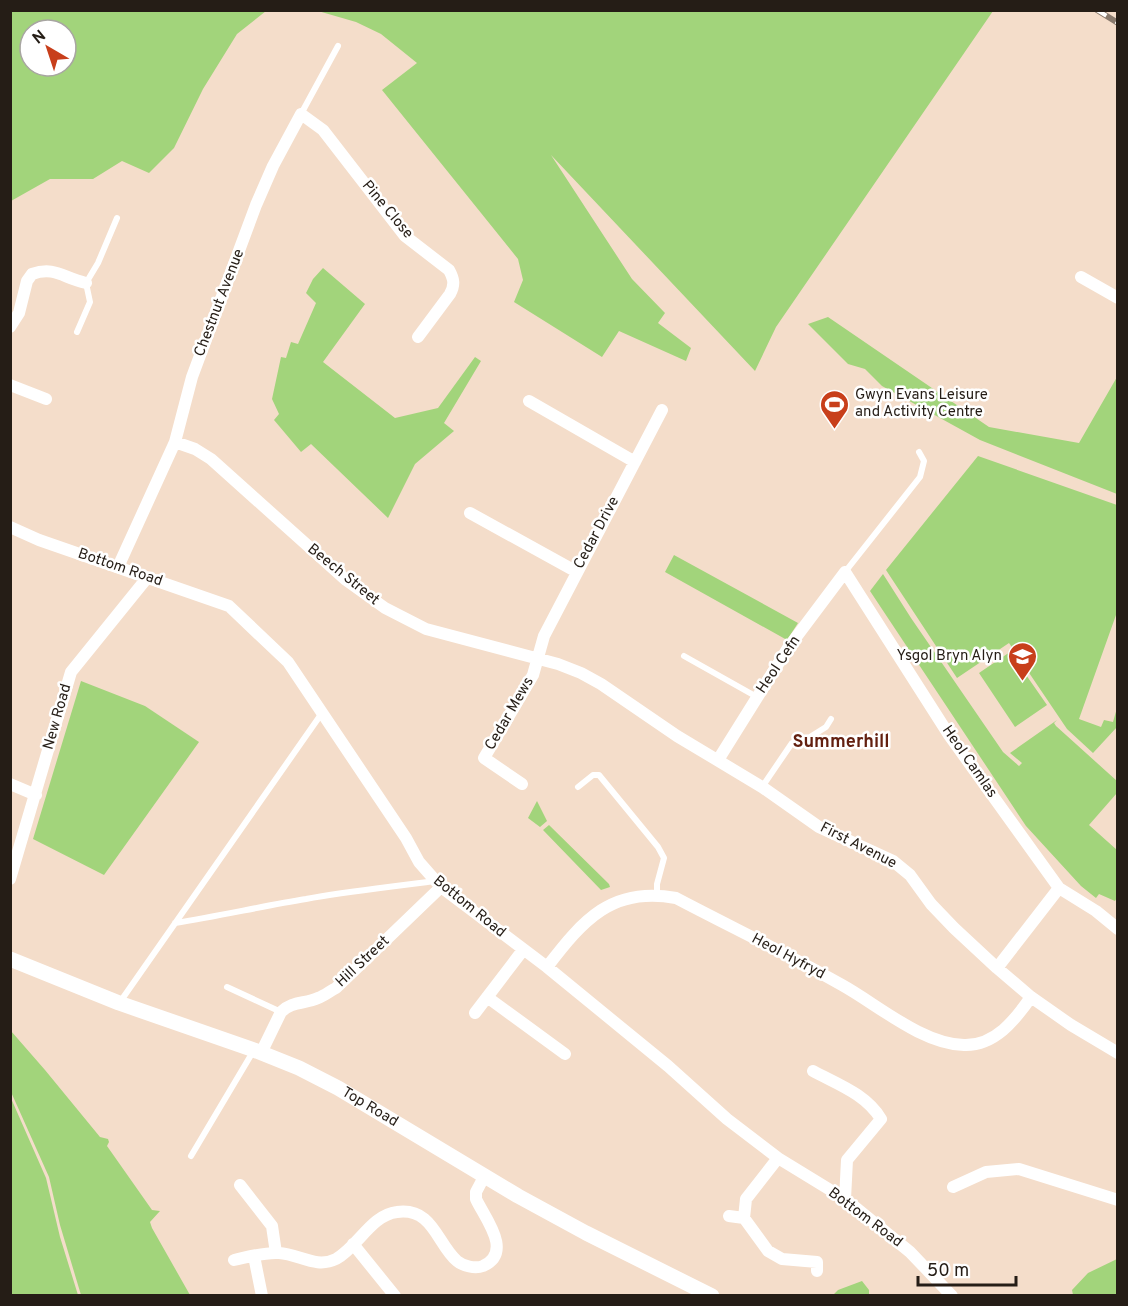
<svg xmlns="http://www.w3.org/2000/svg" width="1128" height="1306" viewBox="0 0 1128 1306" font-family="Overpass,sans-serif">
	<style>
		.green { fill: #a2d47b; fill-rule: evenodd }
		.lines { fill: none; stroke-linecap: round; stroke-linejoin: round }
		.service { stroke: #fff; stroke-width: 6 }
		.minor { stroke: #fff; stroke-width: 12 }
		.tertiary { stroke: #fff; stroke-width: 15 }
		.rail-casing { stroke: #897a6d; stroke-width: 6 }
		.rail { stroke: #fff; stroke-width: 4; stroke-dasharray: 11; stroke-linecap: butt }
		.labels { text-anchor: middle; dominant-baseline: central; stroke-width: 5; stroke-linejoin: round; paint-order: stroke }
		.street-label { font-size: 15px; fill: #251d16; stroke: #fff }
		.poi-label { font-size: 15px; fill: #251d16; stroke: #fff; text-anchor: start }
		.quarter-label { font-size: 18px; font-weight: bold; fill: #632010; stroke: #fff }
	</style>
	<rect width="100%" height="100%" fill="#f4ddca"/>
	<path class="green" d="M11,10H266V11L237,34L203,89L174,148L149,173L122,161L93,179H50L11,201ZM30,30H66V66H30Z
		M318,11H993L776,327L755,371L551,155L632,279L665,313L658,323L691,348L686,361L619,331L602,357L514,302L523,280L518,259L382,90L417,63L381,34L356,22Z
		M323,268L365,304L323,362L395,418L438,408L475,357L481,361L444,423L454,431L415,464L388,518L311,444L301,452L274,420L279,414L272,399L281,357L286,358L291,342L298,344L316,303L306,293L313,279Z
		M828,317L989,427L1079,443L1117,377V494L980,440L882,386L865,369L848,364L808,324Z
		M978,456L1117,505V615H1116L1079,719L1101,727L1104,720L1113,722L1117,708V727L1093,753L1067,729L1009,643L957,678L886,570Z
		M674,555L798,623L787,640L665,572Z
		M883,574L911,618L1003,752L1019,766L1022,763L1010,753L1057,720L1054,723L1056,726L1117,781V793L1089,825L1117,850L1118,896L1115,901L1099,894L1096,898L1081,886L1026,826L870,591Z
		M1010,652L1047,705L1015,727L979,673Z
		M81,681L145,706L199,742L104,875L33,839Z
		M537,801L547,821L540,827L528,818Z
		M549,825L609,884L610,887L601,890L543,830Z
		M11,1031L45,1070L100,1137L108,1139L109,1142L107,1146L152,1210L160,1211L150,1222L152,1228L190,1295H81L60,1225L49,1177L11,1092Z
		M10,1096L46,1178L60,1237L78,1295H11Z
		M1117,1259V1295H1073L1072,1290L1088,1273Z
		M862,1281L869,1290V1295H833L838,1290Z"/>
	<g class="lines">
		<path class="service" d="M301,114L338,46
			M77,332L90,302L86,283L98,263L117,218
			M845,572L920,477L924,461L919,452
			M684,656L757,697
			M578,787L593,775H599L658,847L664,858L657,884V895
			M762,787L792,743L810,737L826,727L831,719
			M175,923C219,916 263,906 306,899C349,891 392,887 434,881
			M227,987L281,1012
			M120,1002L322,713
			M191,1156L254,1050"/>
		<path class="minor" d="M1081,277L1118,298
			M10,327L19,313L27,281L32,274C55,266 63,278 86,283
			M10,385L46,399
			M529,401L635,462
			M175,442L195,449L211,459L346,580L385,608L426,629L558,664L581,673L601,684L677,736L762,787L819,827L893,861L910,875L931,904L954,928L997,968L1031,997L1071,1025L1118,1053
			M470,513L577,572
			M10,527L39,540L229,606L288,662L406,838L419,862L441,887L547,967L668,1066L727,1119L778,1158L845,1199L910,1252L952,1296
			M118,567L175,442L192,377L256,205L273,166L301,114L323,130L405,236L449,270C454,279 455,285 450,294L418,337
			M718,760L788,648L845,572L949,735L1059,888L1096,911L1118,929
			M10,784L36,795
			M522,784L484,758L533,675L544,636L662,410
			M10,879L71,672L147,578
			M547,967C583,920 612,886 676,898C731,927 788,954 842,985C878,1005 922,1044 964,1045C995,1046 1015,1020 1031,997
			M997,968L1059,888
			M487,997L565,1054
			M475,1013L523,950
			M261,1053L281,1012C292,1001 305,1004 318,998C324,996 330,991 336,988L441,887
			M813,1071C837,1084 866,1094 881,1119L847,1160L845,1199
			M778,1158L746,1199L744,1218L768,1251L782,1259L817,1262V1271
			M240,1185L272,1226L276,1253
			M953,1187L986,1172L1019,1169L1118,1200
			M729,1216L744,1218
			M353,1244L395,1296
			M254,1256L262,1296
			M234,1260C248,1257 264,1252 279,1253C299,1254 316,1269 336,1259C358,1247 371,1215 397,1212C433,1207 437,1244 457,1261C463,1266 475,1269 483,1266C514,1252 484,1217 476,1199V1192L485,1175"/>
		<path class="tertiary" id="s1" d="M10,959L119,1003L254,1050L299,1068L338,1088L518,1196L586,1233L712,1296"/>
		<defs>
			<path id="rail" d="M1097,10L1118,23"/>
		</defs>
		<use href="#rail" class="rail-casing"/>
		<use href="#rail" class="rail"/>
	</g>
	<defs>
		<symbol id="stadium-pin" viewBox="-11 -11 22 30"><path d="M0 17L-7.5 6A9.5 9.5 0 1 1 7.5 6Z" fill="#c83f1b" stroke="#fff"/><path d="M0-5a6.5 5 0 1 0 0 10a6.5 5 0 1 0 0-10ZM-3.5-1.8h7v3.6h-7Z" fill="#fff"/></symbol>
		<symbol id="school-pin" viewBox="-11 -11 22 30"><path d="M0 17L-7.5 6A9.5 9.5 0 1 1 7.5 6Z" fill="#c83f1b" stroke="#fff"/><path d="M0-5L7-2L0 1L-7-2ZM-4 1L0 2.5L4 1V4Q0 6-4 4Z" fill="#fff"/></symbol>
	</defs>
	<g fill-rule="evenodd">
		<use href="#stadium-pin" x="818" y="388" width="33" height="45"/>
		<use href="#school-pin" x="1006" y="640" width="33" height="45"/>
	</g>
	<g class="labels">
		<g class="street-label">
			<text transform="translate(387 210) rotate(50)">Pine Close</text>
			<text transform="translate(220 303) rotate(-69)">Chestnut Avenue</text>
			<text transform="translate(597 533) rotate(-62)">Cedar Drive</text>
			<text transform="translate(120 568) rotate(19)">Bottom Road</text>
			<text transform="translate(343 575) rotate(39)">Beech Street</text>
			<text transform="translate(779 665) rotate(-56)">Heol Cefn</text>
			<text transform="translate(510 714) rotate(-60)">Cedar Mews</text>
			<text transform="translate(58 717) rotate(-74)">New Road</text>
			<text transform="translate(969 762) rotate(55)">Heol Camlas</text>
			<text transform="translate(858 846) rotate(27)">First Avenue</text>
			<text transform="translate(469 907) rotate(39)">Bottom Road</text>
			<text transform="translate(788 957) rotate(28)">Heol Hyfryd</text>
			<text transform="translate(363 962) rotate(-43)">Hill Street</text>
			<text stroke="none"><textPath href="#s1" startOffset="390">Top Road</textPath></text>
			<text transform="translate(865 1218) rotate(37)">Bottom Road</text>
		</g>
		<g class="poi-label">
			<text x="855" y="395">Gwyn Evans Leisure<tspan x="855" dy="17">and Activity Centre</tspan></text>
			<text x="1002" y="656" text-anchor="end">Ysgol Bryn Alyn</text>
		</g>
		<g class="quarter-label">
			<text x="841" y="742">Summerhill</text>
		</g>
	</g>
	<rect width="1128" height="1306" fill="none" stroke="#251d16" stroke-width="24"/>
	<g transform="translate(48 48) rotate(321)"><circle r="28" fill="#ffffff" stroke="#a8a5a2" stroke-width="1.5"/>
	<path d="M0-4.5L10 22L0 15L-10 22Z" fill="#c83f1b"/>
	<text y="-9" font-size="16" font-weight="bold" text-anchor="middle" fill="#251d16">N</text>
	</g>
	<path d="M918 1276v9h98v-9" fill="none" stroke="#251d16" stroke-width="3"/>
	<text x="927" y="1276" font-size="18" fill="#251d16" stroke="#ffffff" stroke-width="4.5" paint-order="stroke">50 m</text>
</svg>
